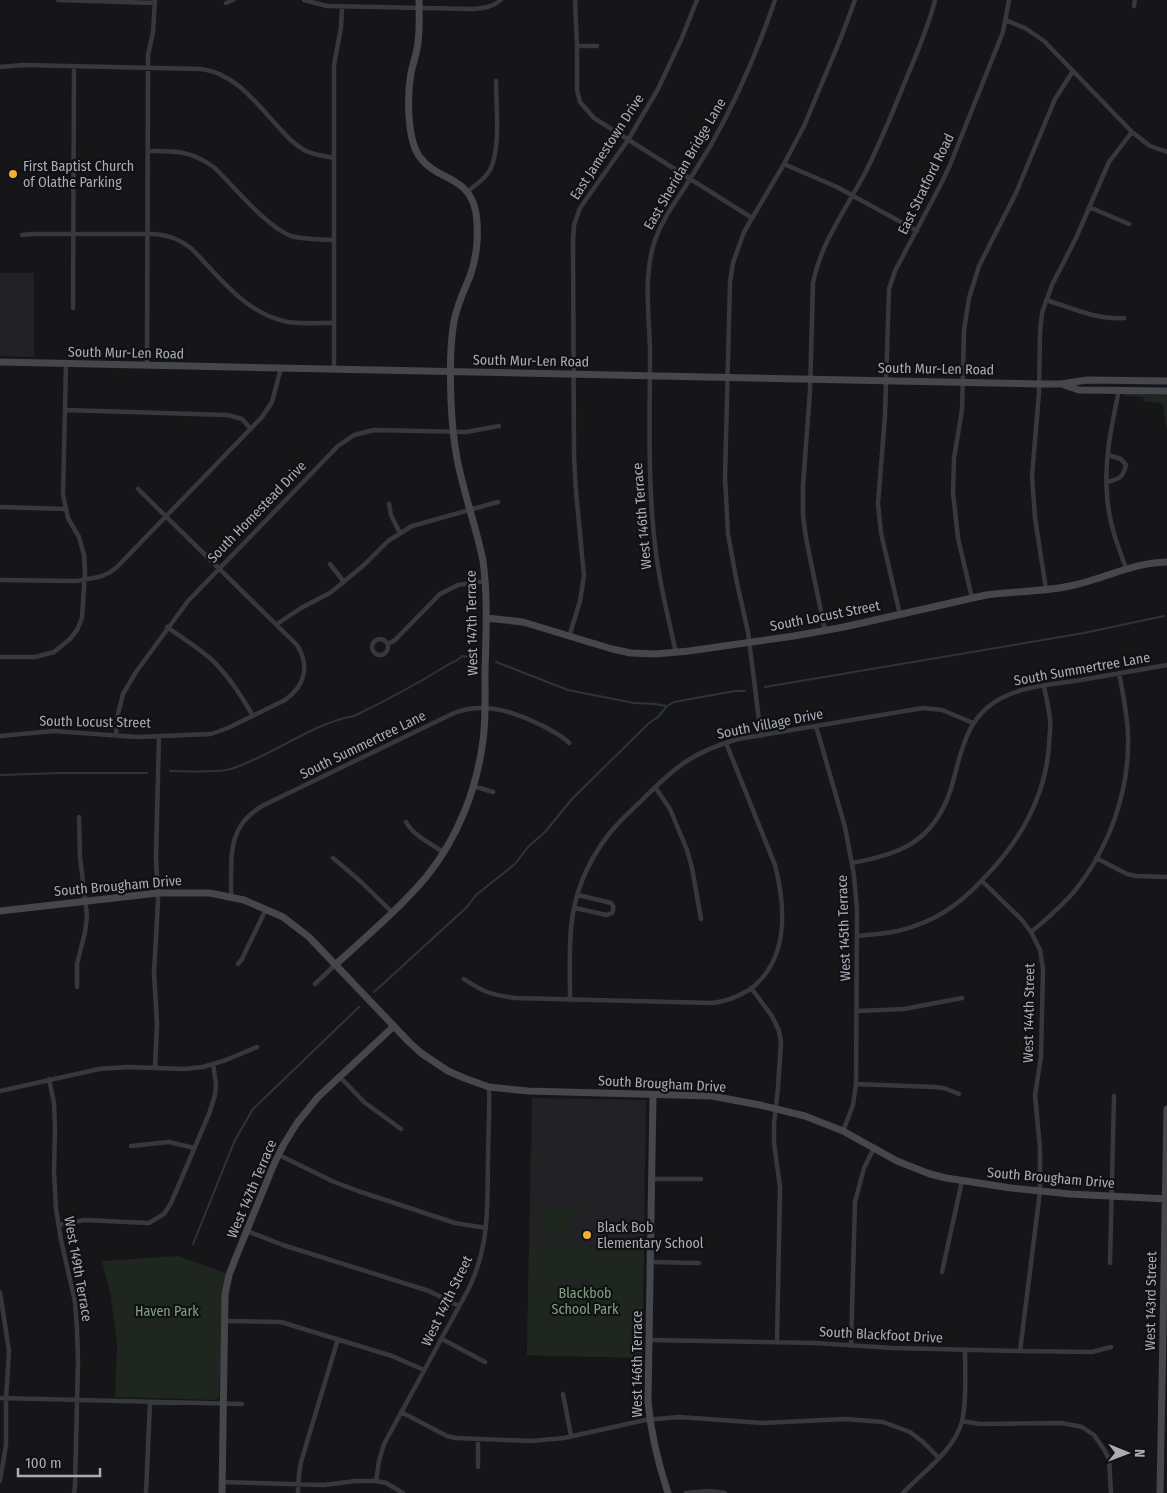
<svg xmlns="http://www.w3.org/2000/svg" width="1167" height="1493" viewBox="0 0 1167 1493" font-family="'Fira Sans Condensed',sans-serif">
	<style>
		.built { fill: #222225 }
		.green { fill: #1e261f }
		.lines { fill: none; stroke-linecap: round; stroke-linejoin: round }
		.stream { stroke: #2c353c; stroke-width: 2 }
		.street { stroke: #37383d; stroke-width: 4.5 }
		.secondary { stroke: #45474d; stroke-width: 7 }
		.poi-dot { fill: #f2b134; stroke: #111113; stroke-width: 2 }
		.labels { text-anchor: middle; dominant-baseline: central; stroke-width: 4.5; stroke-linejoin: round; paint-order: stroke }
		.street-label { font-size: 14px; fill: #a8adb8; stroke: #111113 }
		.poi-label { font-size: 14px; fill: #a8adb8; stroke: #111113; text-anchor: start }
		.park-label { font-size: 14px; fill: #7fa381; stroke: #111113 }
	</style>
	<rect width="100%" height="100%" fill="#161618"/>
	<path class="built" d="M0,273H34V357L0,356Z
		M532,1098L646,1100L642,1358L527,1355Z"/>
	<path class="green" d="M1125,394L1167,395V557V430L1163,405L1161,403L1143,401V398L1146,397L1123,396Z
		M552,1205L577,1207L572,1220L569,1224L568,1239L539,1238L540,1206H552Z
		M529,1245L644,1247L642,1358L527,1355Z
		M178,1256L226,1273L219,1397L218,1399L213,1400L115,1397L117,1344L111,1297L102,1261Z"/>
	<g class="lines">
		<path class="stream" d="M496,662L568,690L634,703L654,704L667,706
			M765,687L1084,633L1164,616
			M170,771C186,771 216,773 231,769C274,755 310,724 354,716C385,701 417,684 446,666C452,662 458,661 462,656L475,658
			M0,775L63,773H147
			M374,992L467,907L476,895L515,864L528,847L545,832L572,799L649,723L658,717L667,706L674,702L735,691H745
			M193,1244L235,1140L253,1109L359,1007"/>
		<path class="street" d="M58,0L155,3
			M304,0L327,6L473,9C485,8 492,7 501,0
			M575,0L577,46V90L580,102L594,118L752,218
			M226,3L233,0
			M1134,6L1135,0
			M1005,20L1025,28L1044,41L1132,132L1150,146L1167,152
			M577,46H597
			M0,67L23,65L201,69C237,73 260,108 283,132C289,139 296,145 304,150C313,155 324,156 334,158
			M148,151C176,151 191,150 215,168C234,187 267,227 291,236C305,240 320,239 334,240
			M784,164L837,187L917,231
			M468,191C476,185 485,179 490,170C501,149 496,105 496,81
			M1089,207L1129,224
			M22,235L32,234H155C170,235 181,240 192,249C220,278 246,314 288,322C303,324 319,323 334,323
			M1046,300C1072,308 1097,320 1124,318
			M73,308L74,66
			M147,366L148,68V55L153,32L155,0
			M334,369V65L341,27L342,6
			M1119,390C1112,424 1104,458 1107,494C1108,520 1117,544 1126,568
			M65,410L228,415L242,419L251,429
			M1107,482C1119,479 1123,478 1126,465L1121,459L1108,455
			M389,504L391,515L400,533
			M0,507L66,509
			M330,564L344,582
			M0,580L77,581L99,577L109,573L117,567L262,417L272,402L281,368
			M1046,589L1035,518L1032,476L1039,393L1040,333L1042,313L1052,285L1076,238L1109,162L1132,132
			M972,598L958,538L953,492L954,458L962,410L964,330L969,298L979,266L1016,193L1055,99L1073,71
			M900,615L881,533L878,504L885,415L889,289L895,271L942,182L950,165L1003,32L1009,0
			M277,624L301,608L330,593L364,565L388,541L412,526L498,502
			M167,627C182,638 198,647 212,660C229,676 241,695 253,716
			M825,631L806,538L803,515V485L810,391L813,283C821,242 846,209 865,173C882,140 895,106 909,72C919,48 929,25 935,0
			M569,637L580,601L584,576L576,492L574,456L573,241L574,225L580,208L628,140L658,89L681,40L697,0
			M372 647a8 8 0 1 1 16 0a8 8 0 1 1-16 0Z
			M388,644L395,640L440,594L458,585L485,581
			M676,653C669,620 660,587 656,553C647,485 650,417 650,349C649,312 643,275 655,240C662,220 674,204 685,187C694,173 702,159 711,145C737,99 758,50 775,0
			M0,657H35L54,652L70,639L77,630L82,618L85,572L84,555L79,537L68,518L63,495L66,364
			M816,726L845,827L854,875L857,911L856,1084L853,1105L843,1131
			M0,736L53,731L137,737L211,734L228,728L285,700C305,686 310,666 297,645L138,489
			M116,736L117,718L123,694L136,672L188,601L338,446L354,435L374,430L466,432L499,426
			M761,736L748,632L737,583L728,534L725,478L730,282L733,263L744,232L784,164L804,126L840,40L855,0
			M473,786L493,792
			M655,787L670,809L687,850L692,868L701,919
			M406,822C414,836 430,843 443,852
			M333,858L359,880L392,912
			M1096,858L1127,874L1136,876L1167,877
			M852,863C895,855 927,845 946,802C952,789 955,773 959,759C965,739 971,721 988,707C1013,686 1050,685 1081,680C1110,675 1138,670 1167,665
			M982,881L1022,920L1031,932L1040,950L1043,969L1041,1057L1035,1095L1040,1148V1191L1020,1351
			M231,897C232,859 225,826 264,805L454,713C485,701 514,712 543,726C552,731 562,735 569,743
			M575,908L607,915L612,913C614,909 614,906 611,903L578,895
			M1031,932C1046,920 1060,907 1073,893C1109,849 1130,791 1128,734C1127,713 1123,693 1119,673
			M857,936C878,934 898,933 917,925C944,916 966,898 985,877C1020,841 1045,798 1049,746C1049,738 1051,728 1050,720C1049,708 1046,697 1044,686
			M238,964L242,959L266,909
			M464,979C483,992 492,995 515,998L712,1003C726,1002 737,997 749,990C789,961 786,908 775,865L726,743
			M315,984L336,964
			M77,987V964L85,932L87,916L80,857L79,817
			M751,988L772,1016L779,1031L781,1042L778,1087L774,1124V1143L780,1187L777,1342
			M570,1000C570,976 569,952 571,928C574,894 588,861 609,834C619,821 632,810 643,799C676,766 693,752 738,739L923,708L942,710L973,723
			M857,1011L904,1009L962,998
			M155,1068L157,1024L154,973L158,901L156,857L159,736
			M340,1077L364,1102L401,1129
			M49,1079L54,1103L55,1129L54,1171L56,1209L61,1240L75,1302L77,1329L78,1360L75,1486L74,1493
			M856,1084L934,1087L944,1088L959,1094
			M0,1091L99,1069L127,1067L184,1069L203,1067L226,1060L257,1047
			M131,1146L169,1142L194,1148
			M279,1155L332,1181L358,1191L455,1223L486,1228
			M652,1179H701
			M59,1225L84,1220L149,1223L164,1214L171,1203L209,1114L215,1095L216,1084L213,1064
			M247,1231L283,1245L429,1291L459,1306
			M650,1262L699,1263
			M1110,1263L1114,1096
			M942,1272L962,1181
			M0,1292L9,1351L6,1398V1445L0,1481
			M224,1321L281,1322L392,1356L424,1370
			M442,1339L485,1362
			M649,1340L815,1343L893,1348L1020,1351L1092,1352L1111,1347
			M851,1345L855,1202L864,1168L874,1148
			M563,1394L571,1436
			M0,1398L242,1404
			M401,1412L447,1436L456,1438L531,1441L564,1438L645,1420L679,1417L763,1423L845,1419L883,1422L910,1432L923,1442L939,1458
			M962,1421L980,1424L1062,1423L1082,1427L1094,1435L1105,1451L1109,1459L1111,1493
			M478,1467V1439
			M376,1481L379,1461L384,1444L468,1290C490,1245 487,1209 488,1161C488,1136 490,1112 489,1087
			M222,1482L324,1485L355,1481H376L386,1483L403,1493
			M146,1493L150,1402
			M298,1493L299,1474L301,1462L338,1339
			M686,1493L709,1491L725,1493
			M903,1493C924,1471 954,1451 962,1421C967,1402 965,1370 965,1350"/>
		<path class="secondary" d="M0,362L1039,384H1061L1087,380L1167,381
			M1064,385L1079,390L1167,391
			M486,618L523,622L612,649L631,653L656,654L689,651L794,636L844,627L986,595C1013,591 1042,592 1070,586C1105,579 1130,563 1167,562
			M0,911L158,893H210L244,900L283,917L309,937L409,1042L421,1053L448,1071L464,1078L489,1087L528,1091L712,1096L760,1105L805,1116L843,1131L897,1161L930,1174L946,1178L1011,1188L1070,1194L1167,1199
			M336,964C367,936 400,908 427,876C458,837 477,789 483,740C486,718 485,695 485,672C486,635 488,597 483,561C478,535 469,509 463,484C455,456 452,429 451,400C450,377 450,344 454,321C457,305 464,291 470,276C477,257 479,233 476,213C469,174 437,182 419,156C407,138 407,95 411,73C413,63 417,53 418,42C420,28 419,14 419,0
			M653,1095L648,1402C651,1434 658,1463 668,1493
			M222,1493L225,1295L229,1275L234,1262L274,1164L284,1144L297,1123L318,1097L394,1026
			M1160,1493L1167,1109"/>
	</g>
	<g class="poi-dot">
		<circle cx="13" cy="174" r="5"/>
		<circle cx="587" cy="1235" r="5"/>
	</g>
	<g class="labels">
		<g class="street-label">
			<text transform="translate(607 147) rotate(-57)">East Jamestown Drive</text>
			<text transform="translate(685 164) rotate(-60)">East Sheridan Bridge Lane</text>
			<text transform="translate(926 184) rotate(-64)">East Stratford Road</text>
			<text transform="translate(126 353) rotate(1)">South Mur-Len Road</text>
			<text transform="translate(531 361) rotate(1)">South Mur-Len Road</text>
			<text transform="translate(936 369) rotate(1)">South Mur-Len Road</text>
			<text transform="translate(257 512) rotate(-46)">South Homestead Drive</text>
			<text transform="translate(642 516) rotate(-95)">West 146th Terrace</text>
			<text transform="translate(825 616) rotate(-11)">South Locust Street</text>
			<text transform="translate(472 623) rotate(-91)">West 147th Terrace</text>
			<text transform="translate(1082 669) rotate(-10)">South Summertree Lane</text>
			<text transform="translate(95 722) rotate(1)">South Locust Street</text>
			<text transform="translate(770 724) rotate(-11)">South Village Drive</text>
			<text transform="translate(363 745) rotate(-26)">South Summertree Lane</text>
			<text transform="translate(118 886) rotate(-5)">South Brougham Drive</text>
			<text transform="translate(844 928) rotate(-92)">West 145th Terrace</text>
			<text transform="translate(1029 1013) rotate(-89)">West 144th Street</text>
			<text transform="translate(662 1084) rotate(3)">South Brougham Drive</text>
			<text transform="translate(1051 1178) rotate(5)">South Brougham Drive</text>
			<text transform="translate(252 1189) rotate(-67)">West 147th Terrace</text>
			<text transform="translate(78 1269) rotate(80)">West 149th Terrace</text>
			<text transform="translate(447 1301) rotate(-64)">West 147th Street</text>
			<text transform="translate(1151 1301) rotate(-89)">West 143rd Street</text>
			<text transform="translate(881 1335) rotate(3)">South Blackfoot Drive</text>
			<text transform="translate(637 1364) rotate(-90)">West 146th Terrace</text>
		</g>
		<g class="poi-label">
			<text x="23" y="166">First Baptist Church<tspan x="23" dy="16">of Olathe Parking</tspan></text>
			<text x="597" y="1227">Black Bob<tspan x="597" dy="16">Elementary School</tspan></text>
		</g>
		<g class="park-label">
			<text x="585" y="1293">Blackbob<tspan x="585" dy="16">School Park</tspan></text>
			<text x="167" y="1311">Haven Park</text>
		</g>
	</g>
	<g transform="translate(1127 1453) rotate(91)" stroke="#111113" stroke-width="4" paint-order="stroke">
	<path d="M0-4L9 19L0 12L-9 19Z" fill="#a8adb8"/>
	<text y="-8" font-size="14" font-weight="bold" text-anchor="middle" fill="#a8adb8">N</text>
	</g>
	<path d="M18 1468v8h82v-8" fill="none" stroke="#a8adb8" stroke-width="2.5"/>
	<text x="25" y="1468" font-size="15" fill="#a8adb8" stroke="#111113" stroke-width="4" paint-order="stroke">100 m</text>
</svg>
